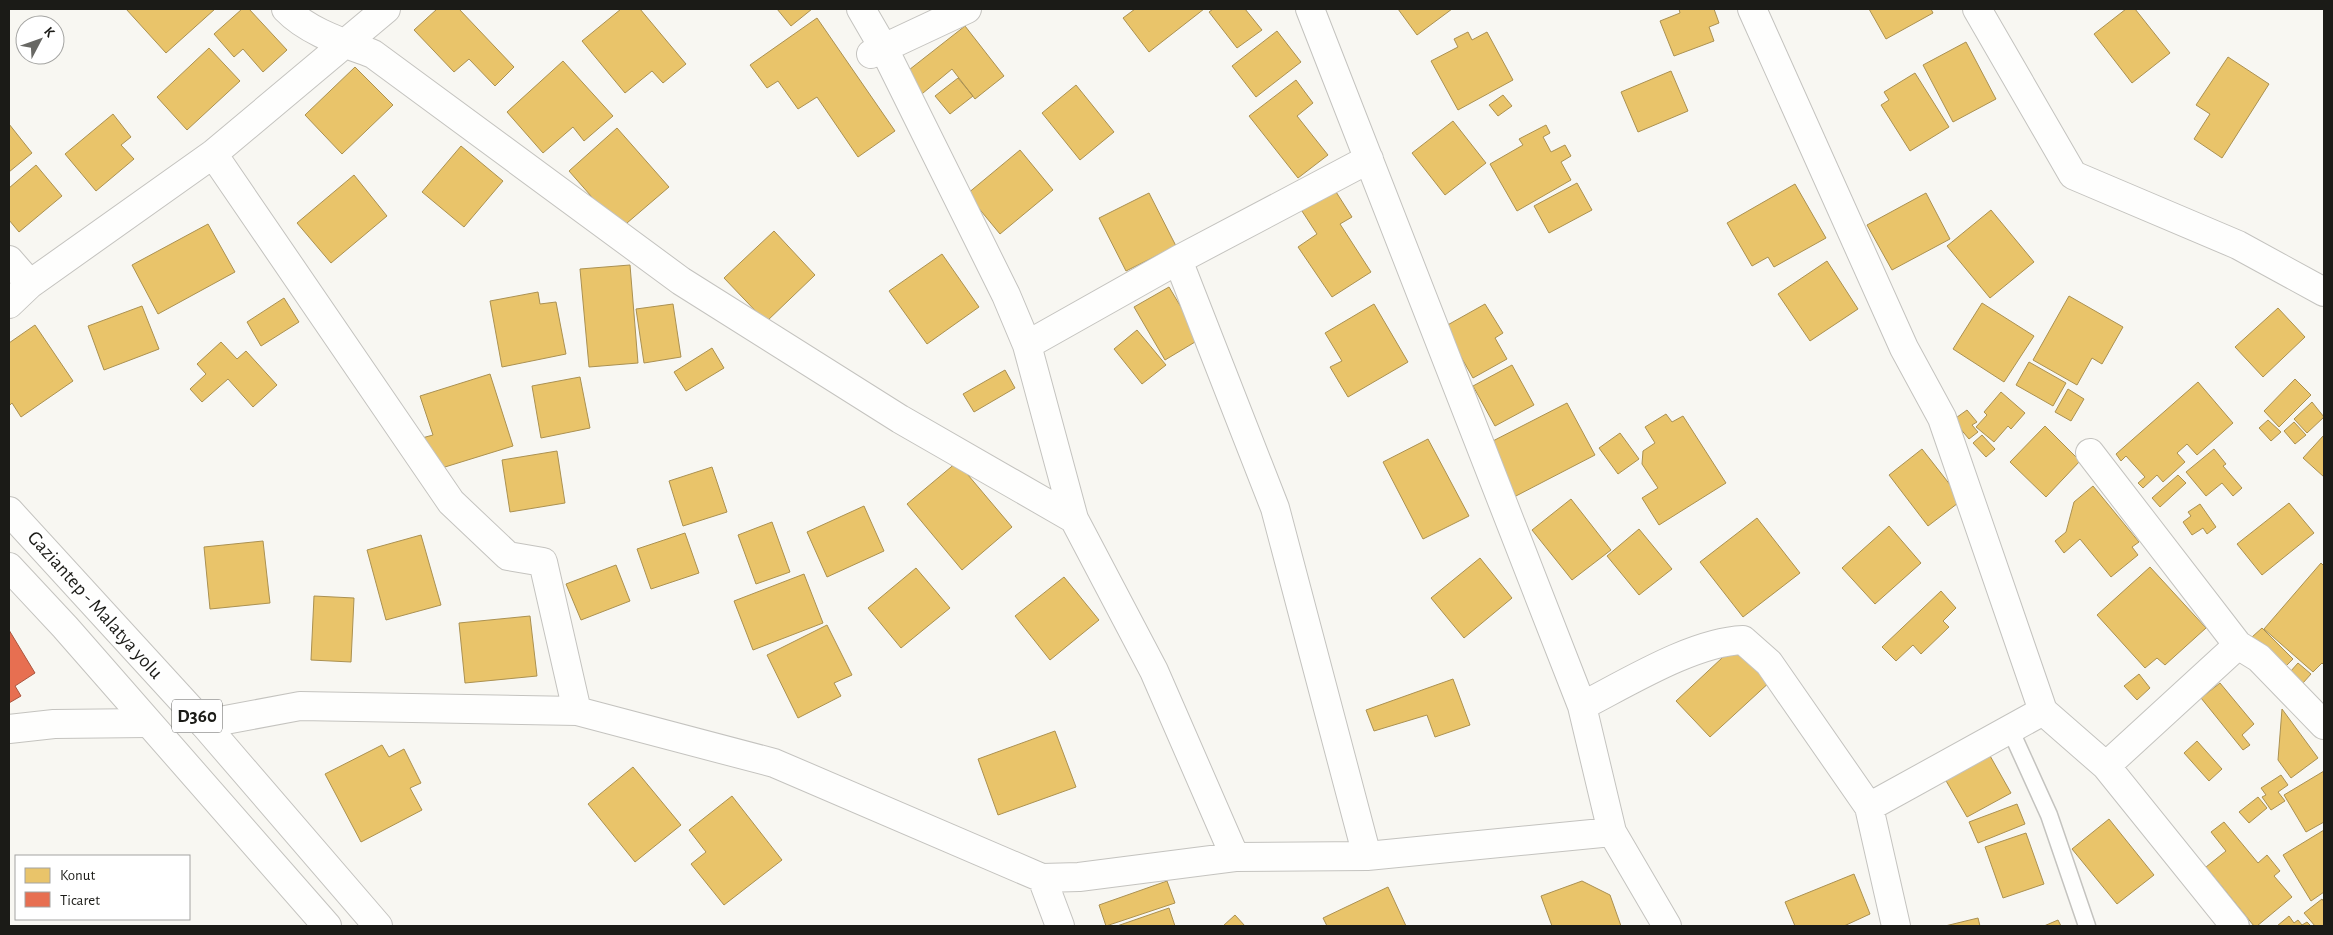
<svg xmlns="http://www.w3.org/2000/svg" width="2333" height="935" viewBox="0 0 2333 935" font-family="'Alegreya Sans',sans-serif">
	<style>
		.homes { fill: #e9c46a; stroke: #ab9151 }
		.shops { fill: #e76f51; stroke: #aa5640 }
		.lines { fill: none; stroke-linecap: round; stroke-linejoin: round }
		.service-casing { stroke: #c4c3bf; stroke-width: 19 }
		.minor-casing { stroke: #c4c3bf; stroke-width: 30 }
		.trunk-casing { stroke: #c4c3bf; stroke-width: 30 }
		.service { stroke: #fefefd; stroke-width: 16 }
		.minor { stroke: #fefefd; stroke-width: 28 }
		.trunk { stroke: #fefefd; stroke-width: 28 }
		.labels { text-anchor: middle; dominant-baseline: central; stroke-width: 5; stroke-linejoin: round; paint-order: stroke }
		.shield { fill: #fff; stroke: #5f5f5d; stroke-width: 1 }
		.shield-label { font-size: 19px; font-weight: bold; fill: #1b1b17 }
		.street-label { font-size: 20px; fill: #1b1b17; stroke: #fff }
	</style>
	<rect width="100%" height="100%" fill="#f8f7f2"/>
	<path class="homes" d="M126,9H215L166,53Z
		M242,9H249L287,50L263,72L243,49L234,57L214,34Z
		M437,9H459L514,67L495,86L469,59L454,72L414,30Z
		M621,9H640L686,64L663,83L652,71L625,93L582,41Z
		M777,9H812L791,26Z
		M1135,9H1204L1149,52L1123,18Z
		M1213,9H1245L1262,30L1237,48L1209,12Z
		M1398,9H1452L1417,35Z
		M1679,9H1714L1719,23L1709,27L1714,41L1674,56L1660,21L1680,13Z
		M1869,9H1931L1933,13L1886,39Z
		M2126,9H2135L2170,53L2132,83L2094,34Z
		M817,18L895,131L858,157L817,97L798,109L778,81L767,88L750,65Z
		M965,26L1004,76L975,99L952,69L917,98L900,77Z
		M1277,31L1301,62L1256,97L1232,66Z
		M1468,32L1472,40L1487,32L1513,80L1458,110L1431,61L1458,47L1454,39Z
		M1966,42L1996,99L1953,122L1923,65Z
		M209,48L240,81L187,130L157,97Z
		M2228,57L2269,84L2222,158L2194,139L2210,114L2196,105Z
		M563,61L613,116L584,141L573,127L543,153L507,112Z
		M355,67L393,105L342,154L305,115Z
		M1671,71L1688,111L1638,132L1621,92Z
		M1915,73L1949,127L1910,151L1881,105L1889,100L1884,92Z
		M958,78L973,96L950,114L935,96Z
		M1296,80L1313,103L1297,116L1328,155L1298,178L1249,116Z
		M1076,85L1114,132L1080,160L1042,113Z
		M1503,95L1512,106L1498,116L1489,105Z
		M113,114L131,137L121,145L134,159L96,191L65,154Z
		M1453,121L1486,163L1445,195L1412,153Z
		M9,124L32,153L9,172Z
		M1546,125L1550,133L1543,137L1551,152L1565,145L1571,156L1561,162L1571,180L1517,211L1490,164L1523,145L1519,139Z
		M617,128L669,187L620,229L569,171Z
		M461,146L503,181L464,227L422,192Z
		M1020,150L1053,190L1000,234L967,194Z
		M36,165L62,196L19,232L9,220V188Z
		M354,175L387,216L331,263L297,223Z
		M1577,183L1592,210L1549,233L1534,206Z
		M1331,184L1352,217L1340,224L1371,272L1332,297L1298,247L1317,234L1298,205Z
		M1795,184L1826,238L1774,267L1768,257L1752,266L1727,223Z
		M1149,193L1176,246L1126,271L1099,218Z
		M1926,193L1950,239L1892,270L1867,225Z
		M1991,210L2034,262L1990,298L1947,246Z
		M208,224L235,272L158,314L132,265Z
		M774,231L815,275L766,322L724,278Z
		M942,254L979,307L927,344L889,291Z
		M1827,261L1858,309L1810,341L1778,294Z
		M630,265L638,363L589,367L580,269Z
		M1169,287L1200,339L1165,360L1134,307Z
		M538,292L540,304L556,302L566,354L502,367L490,301Z
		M2069,296L2123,327L2102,364L2092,358L2077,385L2033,360Z
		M284,298L299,322L261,346L247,322Z
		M1982,303L2034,336L2004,382L1953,349Z
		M673,304L681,357L644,363L636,309Z
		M1374,304L1408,362L1348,397L1330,367L1342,361L1325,333Z
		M1485,304L1503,333L1495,338L1507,359L1473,378L1444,327Z
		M142,306L159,349L104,370L88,326Z
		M2278,308L2305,337L2263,377L2235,347Z
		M35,325L73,381L21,417L12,403L9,406V343Z
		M1137,330L1166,365L1142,384L1114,349Z
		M221,342L237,359L246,351L277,385L253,407L228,379L202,402L190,389L206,374L197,364Z
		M712,348L724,368L686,391L674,372Z
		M2029,362L2066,383L2053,406L2016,385Z
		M1512,365L1534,405L1495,426L1473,386Z
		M1005,370L1015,388L974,412L963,394Z
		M490,374L513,446L432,471L422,438L433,435L420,396Z
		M580,377L590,428L541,438L532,386Z
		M2295,379L2311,395L2279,427L2264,411Z
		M2198,382L2233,423L2197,455L2187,444L2177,453L2185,462L2163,482L2157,475L2143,488L2138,483L2145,477L2126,456L2121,461L2116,454Z
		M2068,389L2084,399L2071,421L2055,412Z
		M2001,392L2025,413L2011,429L2008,426L1994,442L1976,427L1987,415L1984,412Z
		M2312,402L2324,417L2307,433L2294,419Z
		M1567,403L1595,455L1514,497L1487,444Z
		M1967,410L1977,422L1972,425L1978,432L1969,439L1953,420Z
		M1666,414L1672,422L1683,416L1726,483L1659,525L1642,498L1658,488L1642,464L1643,451L1655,443L1645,427Z
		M2268,420L2281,432L2271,441L2259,428Z
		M2294,422L2306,435L2295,444L2284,431Z
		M2045,426L2080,461L2046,497L2010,462Z
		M1620,433L1639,459L1618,474L1599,448Z
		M1982,435L1995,449L1986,457L1973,443Z
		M2324,435V477L2303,458Z
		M1428,439L1469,516L1423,539L1383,462Z
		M1922,449L1962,500L1928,526L1889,475Z
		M2214,449L2226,464L2223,466L2242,488L2233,496L2222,483L2206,496L2186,472Z
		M557,451L565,503L510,512L502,460Z
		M957,462L1012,527L962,570L907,504Z
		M712,467L727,512L683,526L669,481Z
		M2178,475L2186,483L2160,507L2152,498Z
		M2093,486L2139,542L2132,547L2138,555L2111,577L2080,539L2064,553L2055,541L2066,532L2074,502Z
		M1571,499L1611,550L1572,580L1532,530Z
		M2289,503L2314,533L2262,575L2237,544Z
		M2200,504L2216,527L2207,534L2203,528L2192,535L2183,522L2191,516L2188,512Z
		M864,506L884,551L827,577L807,532Z
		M1757,518L1800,573L1743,617L1700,562Z
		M772,522L790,572L756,584L738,535Z
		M1889,526L1921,563L1875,604L1842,568Z
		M1639,529L1672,569L1639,595L1607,556Z
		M685,533L699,573L651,589L637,549Z
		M421,535L441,605L386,620L367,550Z
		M263,541L270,603L210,609L204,547Z
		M1480,558L1512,598L1464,638L1431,598Z
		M2321,563L2324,566V665L2322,663L2313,672L2264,629Z
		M616,565L630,601L581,620L566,584Z
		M2150,567L2206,628L2165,665L2157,658L2145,668L2097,615Z
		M916,568L950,608L901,648L868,608Z
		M804,574L823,623L753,650L734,601Z
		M1064,577L1099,620L1050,660L1015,616Z
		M1941,591L1956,608L1943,621L1949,627L1921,654L1913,645L1896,661L1882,647Z
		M314,596L354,598L351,662L311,660Z
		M530,616L537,676L465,683L459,623Z
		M827,625L852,675L834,683L841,696L798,718L767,655Z
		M2262,628L2293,659L2283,669L2252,637Z
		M1738,643L1772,680L1710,737L1676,701Z
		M2298,663L2311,674L2303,683L2290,672Z
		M2139,674L2150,688L2137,700L2124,686Z
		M1453,679L1470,725L1435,737L1427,715L1374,731L1366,710Z
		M2220,683L2254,724L2242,735L2250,745L2243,750L2201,698Z
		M2282,709L2318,758L2291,778L2278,760Z
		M1055,731L1076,787L998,815L978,759Z
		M2197,741L2222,769L2209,781L2184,753Z
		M382,745L389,757L404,749L421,783L410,788L422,810L361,842L325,774Z
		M1989,754L2011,793L1967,817L1945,779Z
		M633,767L681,825L635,862L588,804Z
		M2324,771V822L2306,832L2284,795Z
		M2281,775L2288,785L2278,792L2285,801L2271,810L2262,797L2266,795L2261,788Z
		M732,796L782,860L724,905L691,864L706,852L689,830Z
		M2258,797L2267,808L2249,823L2239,812Z
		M2017,804L2025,824L1978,843L1969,822Z
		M2109,819L2154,875L2117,904L2072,849Z
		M2224,822L2258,863L2267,855L2280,871L2274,876L2292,897L2257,926H2254L2206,867L2226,851L2211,832Z
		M2324,830V892L2311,901L2283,855Z
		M2026,833L2044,884L2003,898L1985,847Z
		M1854,874L1870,914L1844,926H1795L1785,902Z
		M1167,881L1175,903L1106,926L1099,905Z
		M1582,881L1610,895L1621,926H1552L1541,896Z
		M1388,887L1406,926H1327L1323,918Z
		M2322,899L2324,902V926H2315L2304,913Z
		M1169,908L1175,926H1117Z
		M1235,915L1245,926H1223Z
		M2289,916L2294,923L2298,920L2302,925L2307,922L2311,926H2277Z
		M1978,918L1980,926H1945Z
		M2058,920L2061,926H2044Z"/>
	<path class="shops" d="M9,630L35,673L15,686L21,696L9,703Z"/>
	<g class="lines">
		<defs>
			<path id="service" d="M2010,729L2049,815L2087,926"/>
			<path id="minor" d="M286,9C308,32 344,43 373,54L681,281L900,419L1074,519
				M861,9L883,47L1006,295L1027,345L1074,519L1154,671L1235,857
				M1310,9L1582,706L1612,832L1667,926
				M1752,9L1904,348L1942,418L2043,711L2106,766L2235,926
				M1977,9L2073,175L2238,245L2324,292
				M871,54L967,9
				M213,154L451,502L508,556L543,562L577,711
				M9,260L30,284
				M1178,260L1275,508L1367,856
				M9,304L30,284L213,154L386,9
				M1027,345L1178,260L1369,159
				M2090,453L2238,645L2259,658L2324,725
				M1582,706C1627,683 1693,642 1743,640L1769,663L1869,807L1896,926
				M204,724L300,706L577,711L774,763L1042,878L1079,877L1235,857L1367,856L1612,832
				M9,729L54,724L147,723
				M2106,766L2238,645
				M1869,807L2043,711
				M1042,878L1060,926"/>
			<path id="trunk" d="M9,511L204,724L378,926
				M9,567L65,627L327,926"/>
		</defs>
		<use href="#service" class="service-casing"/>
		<use href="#minor" class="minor-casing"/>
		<use href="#trunk" class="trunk-casing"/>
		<use href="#service" class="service"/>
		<use href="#minor" class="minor"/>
		<use href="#trunk" class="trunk"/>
	</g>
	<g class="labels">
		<rect class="shield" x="172" y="699.5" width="50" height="33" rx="4"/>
		<g class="shield-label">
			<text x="197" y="716">D360</text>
		</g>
		<g class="street-label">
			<text transform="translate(95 605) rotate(48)">Gaziantep - Malatya yolu</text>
		</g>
	</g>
	<rect width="2333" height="935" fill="none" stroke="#1b1b17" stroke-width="20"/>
	<rect x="15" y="855" width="175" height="65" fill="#ffffff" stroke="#a4a4a2"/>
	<rect x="25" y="868" width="25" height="15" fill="#e9c46a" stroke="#a4a4a2"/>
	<text x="60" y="880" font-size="15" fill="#1b1b17">Konut</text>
	<rect x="25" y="892" width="25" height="15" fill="#e76f51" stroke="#a4a4a2"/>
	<text x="60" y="905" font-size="15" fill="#1b1b17">Ticaret</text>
	<g transform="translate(40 40) rotate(49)"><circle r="24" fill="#ffffff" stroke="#a4a4a2"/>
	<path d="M0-4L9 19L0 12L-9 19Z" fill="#686864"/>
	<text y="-8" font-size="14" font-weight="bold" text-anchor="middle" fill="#1b1b17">K</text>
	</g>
</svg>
